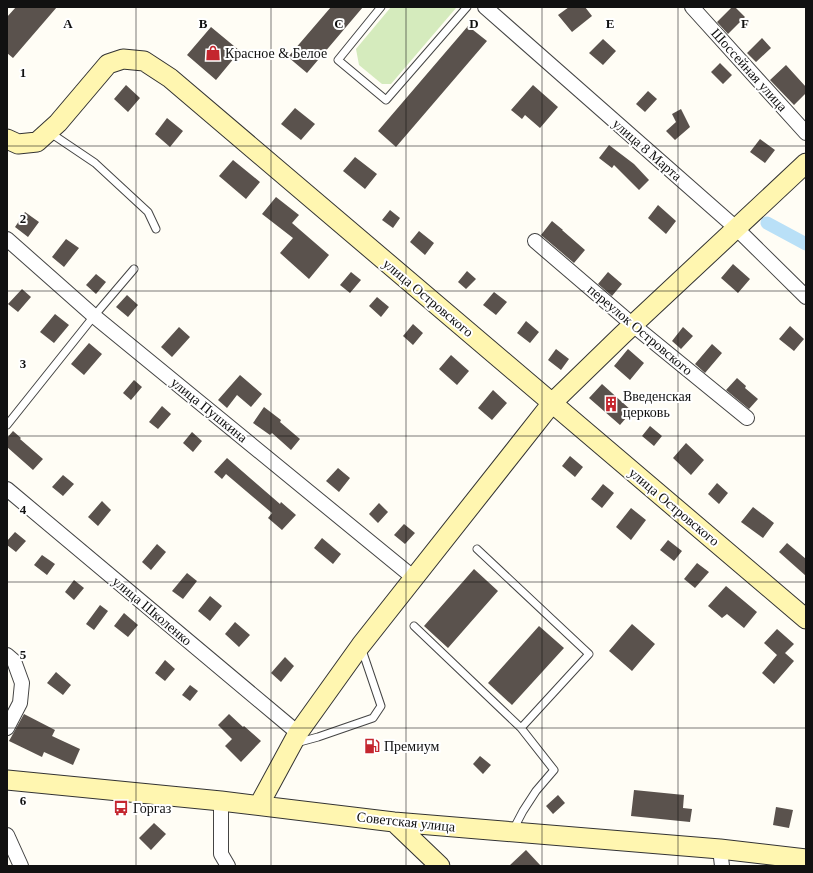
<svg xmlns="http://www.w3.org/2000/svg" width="813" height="873" viewBox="0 0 813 873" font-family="Georgia,serif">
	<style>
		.green { fill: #d5ebbd }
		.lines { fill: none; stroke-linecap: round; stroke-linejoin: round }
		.canal { stroke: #b9e0f7; stroke-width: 13 }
		.building { fill: #5a524d }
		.lane-casing { stroke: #444; stroke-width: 9 }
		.street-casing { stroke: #444; stroke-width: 16 }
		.secondary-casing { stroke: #333; stroke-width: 21 }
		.lane { stroke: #fff; stroke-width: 7 }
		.street { stroke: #fff; stroke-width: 14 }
		.secondary { stroke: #fff6b0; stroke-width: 19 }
		.grid { fill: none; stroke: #111; stroke-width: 1; stroke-opacity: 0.55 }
		.labels { text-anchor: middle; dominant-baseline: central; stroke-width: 4; stroke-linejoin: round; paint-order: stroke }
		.poi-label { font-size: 14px; fill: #111; stroke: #fff; text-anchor: start }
		.street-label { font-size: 14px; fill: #111; stroke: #fff }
		.grid-label { font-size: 13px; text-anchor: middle; font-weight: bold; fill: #111; stroke: #fff; stroke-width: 4; stroke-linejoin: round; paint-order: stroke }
	</style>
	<rect width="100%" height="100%" fill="#fffdf5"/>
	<path class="green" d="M391,7L456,8L391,84H382L359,65L356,49Z"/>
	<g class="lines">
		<path class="canal" d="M767,223L806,244"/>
	</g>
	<path class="building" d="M16,7H57L13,58L7,53V17Z
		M331,7H363L307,73L288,57Z
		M569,7H585L592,16L572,32L558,15Z
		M732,7H735L745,17L728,34L717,22Z
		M468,26L487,41L396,147L378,131Z
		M211,27L240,51L216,80L187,55Z
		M762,38L771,48L756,62L747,53Z
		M603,39L616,51L603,65L589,53Z
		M720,63L732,75L723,84L711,72Z
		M786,65L806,87V93L794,105L770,80Z
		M126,85L140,98L128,112L114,99Z
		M533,85L558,107L540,128L525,115L522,119L511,110Z
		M648,91L657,99L645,112L636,104Z
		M295,108L315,124L301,140L281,124Z
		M681,109L690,127L675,140L666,131L676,122L672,114Z
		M167,118L183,131L170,147L155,134Z
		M760,139L775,150L765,163L750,152Z
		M609,145L634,164L649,180L639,190L614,165L612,168L599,158Z
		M355,157L377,174L365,189L343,171Z
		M233,160L260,182L246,199L219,176Z
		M276,197L299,215L292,223L329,255L309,279L280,253L293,238L262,214Z
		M658,205L676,221L666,234L648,218Z
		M390,210L400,218L393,228L382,220Z
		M25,212L39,222L28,237L15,227Z
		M552,221L563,230H562L585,250L574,263L541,235Z
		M419,231L434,243L425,255L410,242Z
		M66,239L79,248L64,267L52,257Z
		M733,264L750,279L738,293L721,278Z
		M467,271L476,279L466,289L458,282Z
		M351,272L361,280L350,293L340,285Z
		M608,272L622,284L612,296L598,284Z
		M96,274L106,282L96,294L86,285Z
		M22,289L31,297L18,312L8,304Z
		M494,292L507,302L496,315L483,305Z
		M127,295L138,305L128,317L116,307Z
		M377,297L389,307L381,317L369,306Z
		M55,314L69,325L54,343L40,332Z
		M526,321L539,332L530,343L517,333Z
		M413,324L423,333L413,345L403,336Z
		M790,326L804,339L794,351L779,339Z
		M179,327L190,337L172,357L161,347Z
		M683,327L693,336L681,349L672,341Z
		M89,343L102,354L84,375L71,364Z
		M712,344L722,353L705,373L695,364Z
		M556,349L569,359L561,370L548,360Z
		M628,349L644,363L630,380L614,366Z
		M451,355L469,371L457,385L439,369Z
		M240,375L262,394L251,407L237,395L227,408L218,400Z
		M737,378L746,386L745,388L758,399L749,409L726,390Z
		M134,380L142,387L131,400L123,393Z
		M602,384L632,411L620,425L589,398Z
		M493,390L507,403L492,420L478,408Z
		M162,406L171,414L158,429L149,422Z
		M264,407L281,420L280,422L300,439L291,450L272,433L270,435L253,423Z
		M650,426L662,436L654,446L642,436Z
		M13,431L21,438L20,439L43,459L33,470L7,447V438Z
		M192,432L202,441L193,452L183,443Z
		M686,443L704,460L691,475L673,458Z
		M570,456L583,467L575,477L562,466Z
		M227,458L280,504L281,502L296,515L282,530L268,518L272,513L226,474L222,479L214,472Z
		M338,468L350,478L339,492L326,481Z
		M63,475L74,484L63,496L52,487Z
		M717,483L728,493L719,504L708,494Z
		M603,484L614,493L602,508L591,499Z
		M102,501L111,510L98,526L88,517Z
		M379,503L388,512L378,523L369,514Z
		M753,507L774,523L763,538L741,522Z
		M631,508L646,520L631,540L616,527Z
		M404,524L415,533L405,544L394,535Z
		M15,532L26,541L16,552L7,545V541Z
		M322,538L341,554L333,564L314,548Z
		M668,540L682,551L674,561L660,550Z
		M787,543L806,559V576L779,552Z
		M157,544L166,552L151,570L142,562Z
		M42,555L55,564L47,575L34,565Z
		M697,563L709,572L695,588L684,579Z
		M474,569L498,591L448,648L424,626Z
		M187,573L197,581L183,599L172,591Z
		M74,580L84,588L74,600L65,592Z
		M726,586L757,612L744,628L727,614L722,618L708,606Z
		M210,596L222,606L210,621L198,611Z
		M100,605L108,611L94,630L86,624Z
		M124,613L138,625L128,637L114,626Z
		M235,622L250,635L239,647L225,634Z
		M632,624L655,644L632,671L609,651Z
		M539,626L564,648L512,705L488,683Z
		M777,629L794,644L785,653L794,661L774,684L762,673L777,655L764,643Z
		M285,657L294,666L281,682L271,673Z
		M165,660L175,669L165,681L155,673Z
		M56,672L71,685L63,695L47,683Z
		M190,685L198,691L190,701L182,695Z
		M24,714L55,730L52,736L80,749L73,765L44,752L42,757L9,741Z
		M229,714L243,727L244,726L261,741L241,762L225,746L232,739L218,725Z
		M480,756L491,765L483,774L473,764Z
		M634,790L684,795L683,808L692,809L690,822L631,816Z
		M558,795L565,803L553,814L546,806Z
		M776,807L793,810L789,828L773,825Z
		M154,823L166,834L151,850L139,838Z
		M526,850L541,866H509Z"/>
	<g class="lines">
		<defs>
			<path id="lane" d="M381,7L338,60L386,100L467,7
				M49,132L95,163L148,212L156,229
				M7,425L94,316L134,269
				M477,549L589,654L521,728
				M414,626L521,728L554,770L536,791L523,811L513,830
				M296,743L318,737L373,718L381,706L361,647"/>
			<path id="street" d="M485,7L736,228L806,297
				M692,7L806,133
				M7,239L94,316L414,578
				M535,241L633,325L747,418
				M7,489L298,733
				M7,655L14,661L22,683L20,703L7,728
				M221,801V854L228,866
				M7,835L21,866
				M720,849L722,866"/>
			<path id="secondary" d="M7,139L18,144L37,142L58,123L108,64L123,59L144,61L170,78L806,619
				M7,780L221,801L394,822L720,849L806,859
				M259,805L298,733L361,645L552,403L622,335L806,163
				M394,822L440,866"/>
		</defs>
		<use href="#lane" class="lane-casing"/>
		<use href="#street" class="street-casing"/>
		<use href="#secondary" class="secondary-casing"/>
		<use href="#lane" class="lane"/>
		<use href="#street" class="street"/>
		<use href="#secondary" class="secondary"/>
	</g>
	<path class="grid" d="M136,7V866M271,7V866M406,7V866M542,7V866M678,7V866M7,146H806M7,291H806M7,436H806M7,582H806M7,728H806"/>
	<defs>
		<symbol id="shop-bare" viewBox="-9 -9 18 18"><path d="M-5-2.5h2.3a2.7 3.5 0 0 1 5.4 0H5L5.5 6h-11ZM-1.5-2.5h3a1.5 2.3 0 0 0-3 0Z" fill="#c4262e" stroke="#fff" stroke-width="2.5" paint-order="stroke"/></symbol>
		<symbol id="building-bare" viewBox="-9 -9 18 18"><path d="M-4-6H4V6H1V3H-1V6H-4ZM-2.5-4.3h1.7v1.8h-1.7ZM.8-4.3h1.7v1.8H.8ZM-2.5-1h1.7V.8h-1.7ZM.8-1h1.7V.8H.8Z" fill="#c4262e" stroke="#fff" stroke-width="2.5" paint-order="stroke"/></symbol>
		<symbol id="fuel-bare" viewBox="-9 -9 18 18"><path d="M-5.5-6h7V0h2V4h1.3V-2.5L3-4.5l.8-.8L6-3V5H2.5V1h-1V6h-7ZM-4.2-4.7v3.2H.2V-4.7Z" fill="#c4262e" stroke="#fff" stroke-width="2.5" paint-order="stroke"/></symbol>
		<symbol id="bus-bare" viewBox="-9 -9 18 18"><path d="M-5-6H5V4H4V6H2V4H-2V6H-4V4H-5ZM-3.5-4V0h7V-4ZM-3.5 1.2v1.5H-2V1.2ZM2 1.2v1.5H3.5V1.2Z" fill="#c4262e" stroke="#fff" stroke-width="2.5" paint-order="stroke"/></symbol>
	</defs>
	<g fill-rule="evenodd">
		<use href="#shop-bare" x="202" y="42" width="22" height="22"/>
		<use href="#building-bare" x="600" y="393" width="22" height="22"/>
		<use href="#fuel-bare" x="361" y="735" width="22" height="22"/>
		<use href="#bus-bare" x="110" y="797" width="22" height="22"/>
	</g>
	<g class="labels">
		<g class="poi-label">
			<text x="225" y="53">Красное &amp; Белое</text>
			<text x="623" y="396">Введенская<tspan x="623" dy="16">церковь</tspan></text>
			<text x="384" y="746">Премиум</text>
			<text x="133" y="808">Горгаз</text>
		</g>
		<g class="street-label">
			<text transform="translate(749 70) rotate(48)">Шоссейная улица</text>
			<text transform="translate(647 150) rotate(41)">улица 8 Марта</text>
			<text transform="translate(428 298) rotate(40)">улица Островского</text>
			<text transform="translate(640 330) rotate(40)">переулок Островского</text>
			<text transform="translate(209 410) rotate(39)">улица Пушкина</text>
			<text transform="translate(674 507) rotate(40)">улица Островского</text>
			<text transform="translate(152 611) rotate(40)">улица Школенко</text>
			<text transform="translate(406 822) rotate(6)">Советская улица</text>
		</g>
	</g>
	<g class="grid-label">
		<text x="68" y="28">A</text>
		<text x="203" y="28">B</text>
		<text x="339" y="28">C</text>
		<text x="474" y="28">D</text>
		<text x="610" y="28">E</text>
		<text x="745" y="28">F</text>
		<text x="23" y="77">1</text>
		<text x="23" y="223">2</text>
		<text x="23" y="368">3</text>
		<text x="23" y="514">4</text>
		<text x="23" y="659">5</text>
		<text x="23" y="805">6</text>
	</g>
	<rect width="813" height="873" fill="none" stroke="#111111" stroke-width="16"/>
</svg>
